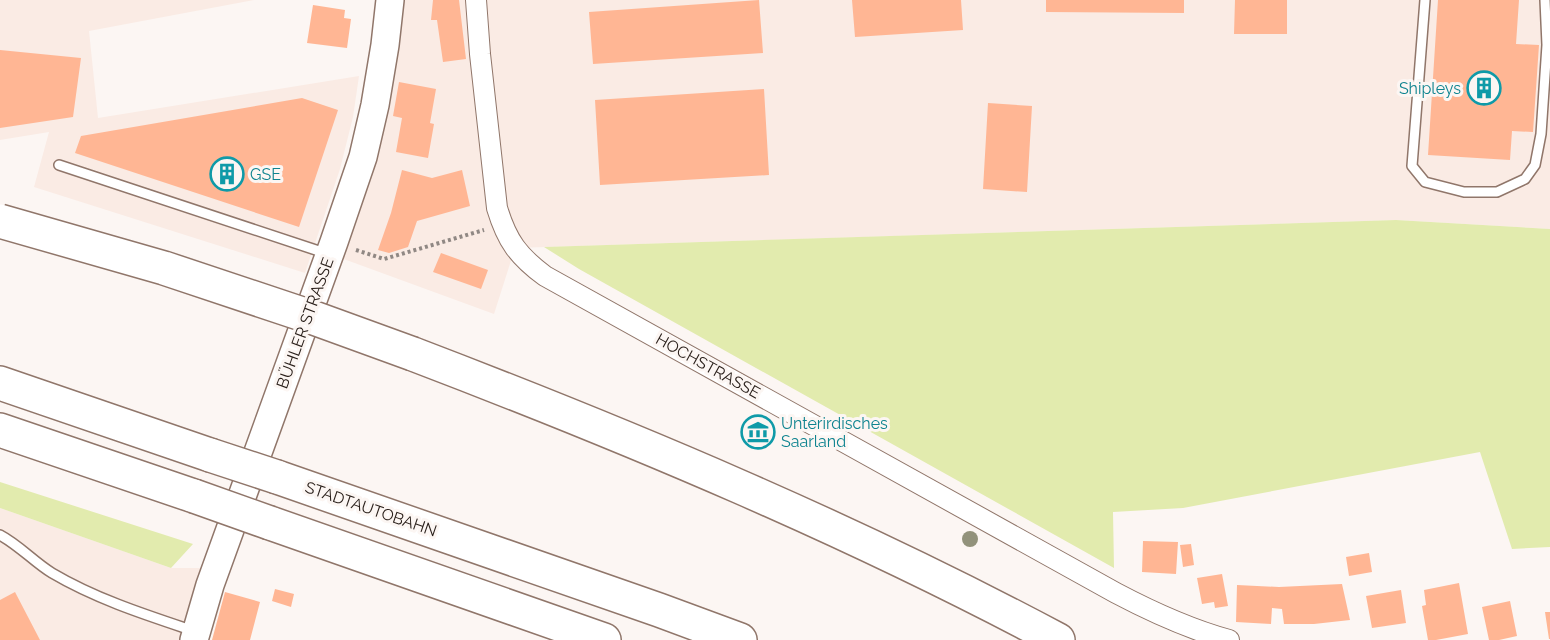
<svg xmlns="http://www.w3.org/2000/svg" width="1550" height="640" viewBox="0 0 1550 640" font-family="Raleway,sans-serif">
	<style>
		.built { fill: #faebe4 }
		.green { fill: #e2ebae }
		.building { fill: #ffb694 }
		.lines { fill: none; stroke-linecap: round; stroke-linejoin: round }
		.service-casing { stroke: #90766a; stroke-width: 12 }
		.minor-casing { stroke: #90766a; stroke-width: 22 }
		.secondary-casing { stroke: #90766a; stroke-width: 30 }
		.motorway-casing { stroke: #90766a; stroke-width: 36 }
		.path { stroke: #908884; stroke-width: 4; stroke-dasharray: 3 3; stroke-linecap: butt }
		.service { stroke: #fff; stroke-width: 9 }
		.minor { stroke: #fff; stroke-width: 20 }
		.secondary { stroke: #fff; stroke-width: 27 }
		.motorway { stroke: #fff; stroke-width: 33 }
		.motorway-bridge-casing { stroke: #90766a; stroke-width: 36; stroke-linecap: butt }
		.motorway-bridge { stroke: #fff; stroke-width: 33 }
		.tree { fill: #92927b }
		.labels { text-anchor: middle; dominant-baseline: central; stroke-width: 6; stroke-linejoin: round; paint-order: stroke }
		.culture-label { font-size: 16px; fill: #0d838f; stroke: #fcf6f3; text-anchor: start }
		.street-label { font-size: 16px; fill: #2a201b; stroke: #fcf6f3 }
	</style>
	<rect width="100%" height="100%" fill="#fcf6f3"/>
	<path class="built" d="M0,0H254L89,31L98,118L359,76L353,117L340,169L305,273L34,187L49,132L0,140Z
		M390,0H1550V229L1396,220L515,248L494,314L330,254Z
		M0,508L171,568H221L200,640H0Z"/>
	<path class="green" d="M1396,220L1550,229V547L1512,549L1480,452L1183,508L1113,512L1114,568L579,269L544,247Z
		M0,482L193,544L171,568L0,508Z"/>
	<path class="building" d="M433,0H459L466,59L443,62L437,20H431Z
		M759,0L763,53L593,64L589,12Z
		M852,0H961L963,30L855,37Z
		M1046,0H1184V13L1046,12Z
		M1235,0H1287V34H1234Z
		M1438,0H1519L1516,44L1539,45L1533,132L1512,131L1510,160L1428,155Z
		M313,5L345,10L344,18L351,19L347,48L307,43Z
		M0,50L81,58L73,117L0,128Z
		M399,82L436,89L430,123L434,124L428,158L396,152L402,118L393,116Z
		M764,89L769,175L600,185L595,100Z
		M302,98L338,110L299,227L75,153L81,136Z
		M988,103L1032,106L1027,192L983,189Z
		M402,170L432,178L462,170L470,206L417,221L408,247L389,253L378,250L391,213Z
		M441,253L488,270L481,289L433,272Z
		M1143,541L1178,542L1176,574L1142,572Z
		M1191,544L1194,565L1183,567L1180,545Z
		M1369,553L1372,572L1349,576L1346,557Z
		M1222,574L1228,606L1215,608L1214,602L1202,604L1197,578Z
		M1459,583L1468,634L1436,640H1428L1422,606L1426,605L1424,590Z
		M1342,584L1350,620L1314,624H1284L1282,609L1272,608L1271,624L1236,622L1237,585L1279,587Z
		M275,589L294,594L291,607L272,601Z
		M1401,590L1406,623L1372,628L1366,596Z
		M15,592L40,640H0V600Z
		M225,592L260,602L250,640H212Z
		M1510,601L1517,636L1499,640H1489L1482,607Z
		M1545,612H1550V639H1549Z"/>
	<g class="lines">
		<defs>
			<path id="service" d="M1425,0L1412,166L1425,182L1464,192H1497L1525,179L1535,165L1541,134L1547,45L1545,0
				M59,165L328,254
				M0,535C19,545 34,562 52,573C96,599 146,615 194,631"/>
			<path id="minor" d="M476,0L480,54L497,208C507,241 518,256 545,276L1116,593C1152,612 1189,629 1229,640"/>
			<path id="secondary" d="M194,640L210,585L334,242L363,157L375,105L385,45L390,0"/>
			<path id="motorway" d="M413,354C633,438 850,529 1058,640
				M0,383L210,455
				M0,430L194,496
				M277,477L659,610L740,640
				M270,523L604,640"/>
		</defs>
		<use href="#service" class="service-casing"/>
		<use href="#minor" class="minor-casing"/>
		<use href="#secondary" class="secondary-casing"/>
		<use href="#motorway" class="motorway-casing"/>
		<path class="path" d="M356,250L384,259L484,230
			M757,431L764,419"/>
		<use href="#service" class="service"/>
		<use href="#minor" class="minor"/>
		<use href="#secondary" class="secondary"/>
		<use href="#motorway" class="motorway"/>
		<defs>
			<path id="motorway-bridge" d="M0,221L164,268L314,318L413,354
				M210,455L277,477
				M194,496L270,523"/>
		</defs>
		<use href="#motorway-bridge" class="motorway-bridge-casing"/>
		<use href="#motorway-bridge" class="motorway-bridge"/>
	</g>
	<circle class="tree" cx="970" cy="539" r="8"/>
	<defs>
		<symbol id="building-ring" viewBox="-11 -11 22 22"><circle r="9.5" fill="#fcf6f3" stroke="#0f9aa8" stroke-width="1.5"/><path d="M-4-6H4V6H1V3H-1V6H-4ZM-2.5-4.3h1.7v1.8h-1.7ZM.8-4.3h1.7v1.8H.8ZM-2.5-1h1.7V.8h-1.7ZM.8-1h1.7V.8H.8Z" fill="#0f9aa8"/></symbol>
		<symbol id="museum-ring" viewBox="-11 -11 22 22"><circle r="9.5" fill="#fcf6f3" stroke="#0f9aa8" stroke-width="1.5"/><path d="M0-6L6-3V-2H-6V-3ZM-5-1h2V3h-2ZM-1-1h2V3h-2ZM3-1h2V3H3ZM-6 4H6V6H-6Z" fill="#0f9aa8"/></symbol>
	</defs>
	<g fill-rule="evenodd">
		<use href="#building-ring" x="1465" y="69" width="38" height="38"/>
		<use href="#building-ring" x="208" y="155" width="38" height="38"/>
		<use href="#museum-ring" x="739" y="413" width="38" height="38"/>
	</g>
	<g class="labels">
		<g class="culture-label">
			<text x="1461" y="88" text-anchor="end">Shipleys</text>
			<text x="250" y="174">GSE</text>
			<text x="781" y="423">Unterirdisches<tspan x="781" dy="18">Saarland</tspan></text>
		</g>
		<g class="street-label">
			<text transform="translate(305 323) rotate(-70)">BÜHLER STRASSE</text>
			<text transform="translate(708 366) rotate(29)">HOCHSTRASSE</text>
			<text transform="translate(371 509) rotate(19)">STADTAUTOBAHN</text>
		</g>
	</g>
</svg>
